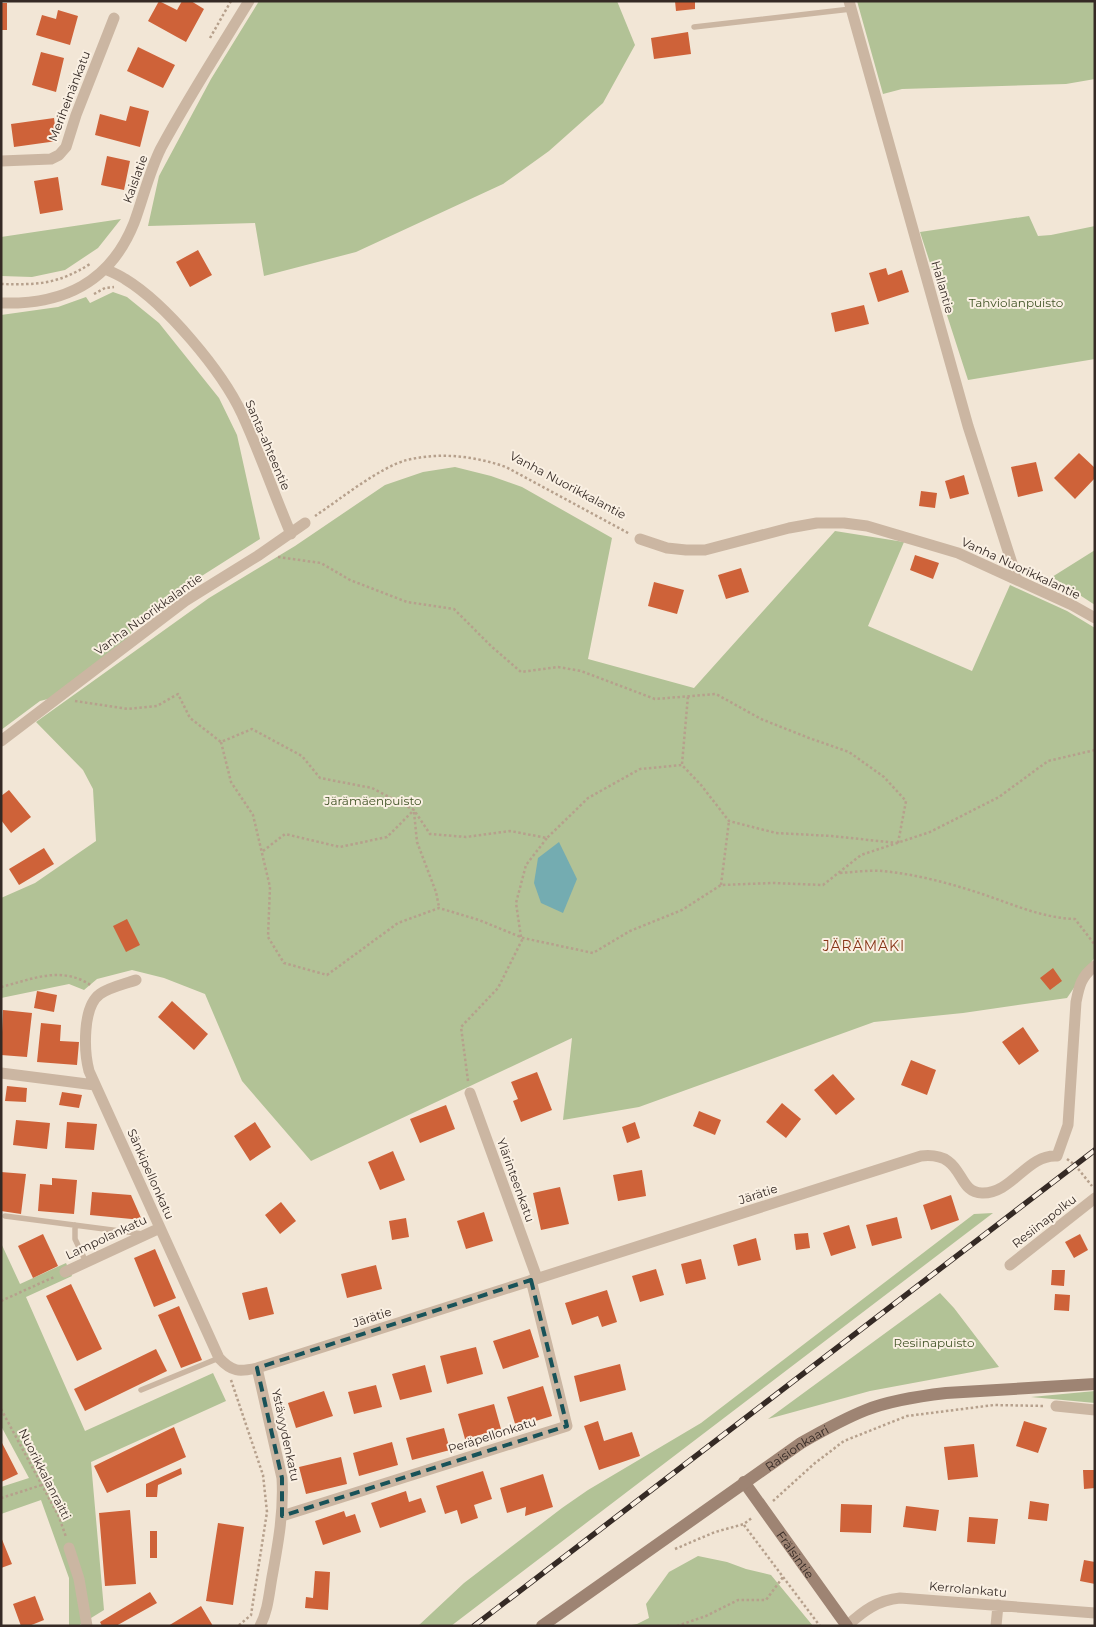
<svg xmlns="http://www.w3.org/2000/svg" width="1096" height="1627" viewBox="0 0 1096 1627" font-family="Montserrat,sans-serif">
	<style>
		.green { fill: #b2c296 }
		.water { fill: #74acb1 }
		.building { fill: #ce6239 }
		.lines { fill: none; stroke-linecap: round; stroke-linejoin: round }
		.path { stroke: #b6a08c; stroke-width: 2.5; stroke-dasharray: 2.5 2.5; stroke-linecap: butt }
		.lane { stroke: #cbb6a2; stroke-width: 5.5 }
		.street { stroke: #cbb6a2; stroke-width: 11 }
		.secondary { stroke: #9e8473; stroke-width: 12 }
		.rail-casing { stroke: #352a25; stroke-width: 5.5 }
		.rail { stroke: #faf0e3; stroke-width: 4; stroke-dasharray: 11; stroke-linecap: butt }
		.marked { fill: none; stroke: #185258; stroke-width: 4; stroke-dasharray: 10 6; stroke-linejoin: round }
		.labels { text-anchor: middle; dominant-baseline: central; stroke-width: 4; stroke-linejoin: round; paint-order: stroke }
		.street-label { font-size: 12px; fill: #352a25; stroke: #faf0e3 }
		.park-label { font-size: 12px; fill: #425427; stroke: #faf0e3 }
		.neighbourhood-label { font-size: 14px; letter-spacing: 1px; fill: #883719; stroke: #faf0e3 }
	</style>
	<rect width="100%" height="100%" fill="#f2e6d6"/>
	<path class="green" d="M259,1H617L635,45L603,103L549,151L503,184L356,252L264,276L255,223L148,226L159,176L211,79Z
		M857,1H1095V79L1066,84L902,89L883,94Z
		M1029,216L1038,236L1051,235L1095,226V359L968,380L920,232Z
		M121,219L98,248L65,270L32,277L1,276V237Z
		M113,292L127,297L159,323L219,398L237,435L260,539L145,612L115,657L52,698L40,701L1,730V315L58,307L86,297L90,303Z
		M455,467L491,476L522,487L612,538L588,659L694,688L835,531L904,542L868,626L972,671L1010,585L1067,611L1095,628V957L1067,998L963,1013L874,1022L639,1107L563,1120L572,1038L311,1161L242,1081L205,994L164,978L132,970L97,979L84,990L69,984L1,998V898L35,883L96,841L93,789L83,770L36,722L209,598L295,546L385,485L423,472Z
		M1095,550V605L1052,577Z
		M993,1213L451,1626H418L464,1583L562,1508L588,1490L701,1423L974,1214Z
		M1,1243L20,1284L66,1263L72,1276L26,1297L85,1431L213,1373L226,1401L91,1462L104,1610L78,1626H69V1578L41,1500L1,1514V1487L29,1478L1,1426Z
		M940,1293L954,1308L999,1367L870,1391L768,1419Z
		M1095,1391V1403L1031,1397Z
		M698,1556L727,1562L746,1569L771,1575L813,1626H626L637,1624L649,1618L646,1604L669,1572Z"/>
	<path class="water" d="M559,842L577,879L563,913L541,903L534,883L538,858Z"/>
	<path class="building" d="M159,1L177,10L182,1H191L204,9L186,42L148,21Z
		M675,1H695V9L676,11Z
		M1,3H7V30H1Z
		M58,10L78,16L70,45L36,35L42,15L56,19Z
		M688,32L691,54L654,59L651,38Z
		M138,47L175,65L163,88L127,71Z
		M41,52L64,58L56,92L32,85Z
		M130,106L149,111L140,147L95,135L100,114L126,121Z
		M54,118L57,141L14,147L11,124Z
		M107,156L130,161L124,190L101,185Z
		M58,177L63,210L40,214L34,181Z
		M198,250L212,275L190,287L176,262Z
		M886,268L888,275L902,270L909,292L878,302L869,273Z
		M864,305L869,324L835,332L831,313Z
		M1079,453L1095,468V478L1075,499L1054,478Z
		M1036,462L1043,491L1018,497L1011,467Z
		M964,475L969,494L950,499L945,481Z
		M921,491L937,493L935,508L919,506Z
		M915,555L939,563L933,579L910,570Z
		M741,568L749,592L726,599L718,575Z
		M654,582L684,590L677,614L648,606Z
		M9,790L31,817L11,833L1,820V796Z
		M44,848L54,864L19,885L9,869Z
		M127,919L140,945L126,952L113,926Z
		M1053,968L1062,981L1050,990L1040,978Z
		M37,991L57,995L54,1012L34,1008Z
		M172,1001L208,1034L194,1050L158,1017Z
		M3,1010L32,1013L27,1057L1,1055Z
		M41,1023L61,1025L60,1041L79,1042L77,1065L37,1062Z
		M1023,1027L1039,1051L1019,1065L1002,1042Z
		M911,1060L936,1070L927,1095L901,1085Z
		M537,1072L552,1110L521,1122L513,1101L518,1099L511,1082Z
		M833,1074L855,1099L836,1115L814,1090Z
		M7,1086L27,1088L26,1102L5,1101Z
		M62,1092L82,1095L79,1108L59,1105Z
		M782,1103L801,1119L786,1138L766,1122Z
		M446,1105L455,1129L420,1143L410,1119Z
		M699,1111L721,1120L715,1135L693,1126Z
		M16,1120L50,1123L47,1149L13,1145Z
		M67,1122L97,1124L94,1150L65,1148Z
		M255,1122L271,1147L250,1161L234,1136Z
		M635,1122L640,1138L627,1143L622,1127Z
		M393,1151L405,1180L380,1190L368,1162Z
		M642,1170L646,1196L618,1201L613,1175Z
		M1,1172L26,1174L21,1214L1,1211Z
		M52,1178L77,1180L74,1214L38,1211L40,1184L52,1185Z
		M560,1187L569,1224L541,1230L533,1193Z
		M92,1192L131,1195L142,1220L90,1215Z
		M951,1195L959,1220L931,1230L923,1205Z
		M281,1202L296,1221L280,1234L265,1215Z
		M484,1212L493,1241L466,1249L457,1221Z
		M897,1217L902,1238L872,1246L866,1225Z
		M406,1218L409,1237L392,1240L389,1221Z
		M849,1225L856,1248L831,1256L823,1233Z
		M808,1233L810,1248L796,1250L794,1234Z
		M43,1234L58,1266L33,1278L18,1246Z
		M1080,1234L1088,1250L1074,1258L1065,1242Z
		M756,1238L761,1260L738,1266L733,1245Z
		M155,1249L176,1298L154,1307L134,1258Z
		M701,1259L706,1279L686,1284L681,1264Z
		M376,1265L382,1289L347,1298L341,1274Z
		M656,1269L664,1295L640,1302L632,1276Z
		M1052,1270H1065L1064,1286L1051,1285Z
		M71,1284L102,1349L77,1361L46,1296Z
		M267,1287L274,1314L249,1320L242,1293Z
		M607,1290L617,1322L602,1327L598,1316L572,1325L565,1303Z
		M1055,1294L1070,1295L1069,1311L1054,1310Z
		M179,1306L202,1360L181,1368L158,1315Z
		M530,1329L539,1357L503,1369L493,1341Z
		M476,1347L483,1374L447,1384L440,1356Z
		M156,1349L167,1371L85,1411L74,1389Z
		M620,1364L626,1390L580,1402L574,1376Z
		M425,1365L432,1392L400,1400L392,1374Z
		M376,1385L382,1407L354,1414L348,1392Z
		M543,1386L552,1416L516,1427L507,1397Z
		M324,1391L333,1416L296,1428L288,1403Z
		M494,1404L501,1429L465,1439L458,1414Z
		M598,1421L604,1441L632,1432L640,1456L599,1470L584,1426Z
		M1024,1421L1047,1428L1038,1453L1016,1446Z
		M174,1427L186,1457L107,1493L94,1466Z
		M444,1428L450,1450L412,1460L406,1438Z
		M1,1441L18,1474L1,1482Z
		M392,1442L398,1465L359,1476L353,1453Z
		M974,1444L978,1477L948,1480L944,1447Z
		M341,1457L347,1484L306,1494L299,1467Z
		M181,1468L182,1474L158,1485L157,1497H146V1484Z
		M1083,1470H1095V1488L1084,1489Z
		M483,1471L492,1499L474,1505L478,1518L461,1524L457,1510L445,1514L436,1486Z
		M543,1474L553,1507L525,1516L526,1507L507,1513L500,1488Z
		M406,1491L409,1502L421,1498L426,1512L380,1528L371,1503Z
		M1030,1501L1049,1504L1047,1521L1028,1519Z
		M841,1504L872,1505L871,1533L840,1532Z
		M906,1506L939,1510L936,1531L903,1527Z
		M130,1510L136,1584L105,1586L99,1513Z
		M344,1511L346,1517L355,1514L361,1532L323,1545L315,1521Z
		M969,1517L998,1519L995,1544L967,1542Z
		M218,1523L244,1527L233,1605L206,1601Z
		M150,1531H157V1558H150Z
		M1,1537L12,1564L1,1568Z
		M1084,1560L1095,1562V1584L1080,1581Z
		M315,1571L330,1572L328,1610L305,1608L306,1597L313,1598Z
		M150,1592L157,1603L116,1626H102L100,1622Z
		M35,1596L44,1620L29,1626H21L13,1604Z
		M201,1606L213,1626H168Z"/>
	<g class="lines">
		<path class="path" d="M210,38L231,1
			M1,284C39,285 58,284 90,264
			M94,294L105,288L114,287
			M315,516C339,500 380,467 407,460C441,452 474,456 506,467L630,534
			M278,557L321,563L350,580L407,602L454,609L491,646L521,672L558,667L581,671L655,699L716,694L761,719L809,738L849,752L884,777L906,801L898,843
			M75,701L128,709L157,706L178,694L190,718L221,742L252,729L302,756L320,778L372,788L414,810L430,834L466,837L510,831L547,838L588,798L640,769L682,765L701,785L729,821L776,833L832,836L897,843
			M221,742L231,782L253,815L270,887L268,937L284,963L327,975L398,923L439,908L479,920L523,938L593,953L630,931L682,910L721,885L773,883L823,885L861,855L930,832L999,797L1048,761L1095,750
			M682,764L688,696
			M414,812L417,842L436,892L439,907
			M263,851L285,834L340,847L387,837L414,810
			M840,873C854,872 869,870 882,871C914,874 945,882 976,892C1008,902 1040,918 1075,919L1095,945
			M721,885L729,821
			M521,937L516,903L526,865L547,838
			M1,987C33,979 62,965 92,986
			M468,1081L461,1027L498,988L523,938
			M1067,1159L1075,1165L1092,1186
			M1,1301L54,1277
			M231,1380L263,1475L267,1512L251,1615L238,1626
			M1,1409L59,1517L66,1537
			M1,1498L42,1485
			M773,1501L815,1463L844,1441L907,1416L994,1405L1045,1406
			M744,1525L820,1626
			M675,1549L715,1532L744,1524L753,1517
			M677,1626L706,1616L738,1600H766L783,1577"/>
		<path class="lane" d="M694,27L851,9
			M5,1216L143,1234
			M75,1225V1239L86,1262
			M141,1390L219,1358"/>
		<path class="street" d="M849,1L968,426L1017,579
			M1,161L51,159L59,155L66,147L76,115L114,18
			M105,269C112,272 119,275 125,279C166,304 222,371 242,414C260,453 274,494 291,534
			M1,303C63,305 110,283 134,223C143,199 149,172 161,148C188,98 219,50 249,1
			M640,539L667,548L686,550H705L789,528L817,523H844L867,526L958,553L1072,605L1095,618
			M1,741L185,601L259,555L305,523
			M136,980C125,984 110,987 100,994C82,1007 84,1052 89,1071L219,1358C232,1372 239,1372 257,1368L921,1156C966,1151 955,1193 982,1193C1012,1194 1027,1154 1057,1156L1068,1125L1076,1002C1079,987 1081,976 1095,966
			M1,1073L95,1085
			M470,1093L537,1278
			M1010,1265L1095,1198
			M65,1272L160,1228
			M257,1368L282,1478C284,1512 278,1544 272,1577C269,1594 268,1611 260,1626
			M1056,1406L1095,1410
			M282,1516L567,1426L531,1280
			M69,1548L79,1579L87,1626
			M847,1626C863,1611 878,1600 900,1598L1095,1613
			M996,1626L998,1605"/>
		<g class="secondary">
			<path id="s1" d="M744,1482L847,1626"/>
			<path id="s2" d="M542,1626L801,1443C822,1431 843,1419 866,1410C891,1400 920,1396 946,1393L1095,1384"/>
		</g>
		<defs>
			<path id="rail" d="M474,1626L1095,1150"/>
		</defs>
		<use href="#rail" class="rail-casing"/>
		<use href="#rail" class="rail"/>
	</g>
	<path class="marked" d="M531,1280L567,1426L282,1516V1478L257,1368Z"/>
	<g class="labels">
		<g class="street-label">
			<text transform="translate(69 96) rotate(-69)">Meriheinänkatu</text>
			<text transform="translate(135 179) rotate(-70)">Kaislatie</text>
			<text transform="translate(943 287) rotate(74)">Hallantie</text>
			<text transform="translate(268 445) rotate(67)">Santa-ahteentie</text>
			<text transform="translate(568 485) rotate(28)">Vanha Nuorikkalantie</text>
			<text transform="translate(1021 568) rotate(25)">Vanha Nuorikkalantie</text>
			<text transform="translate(148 614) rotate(-36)">Vanha Nuorikkalantie</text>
			<text transform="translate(151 1174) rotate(66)">Sänkipellonkatu</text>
			<text transform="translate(516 1180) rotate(70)">Ylärinteenkatu</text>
			<text transform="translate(758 1194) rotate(-18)">Järätie</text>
			<text transform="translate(1044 1221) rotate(-38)">Resiinapolku</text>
			<text transform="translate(106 1237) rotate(-25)">Lampolankatu</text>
			<text transform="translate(372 1317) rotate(-18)">Järätie</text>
			<text transform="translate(286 1435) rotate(78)">Ystävyydenkatu</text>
			<text transform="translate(492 1435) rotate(-18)">Peräpellonkatu</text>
			<text stroke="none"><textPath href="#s2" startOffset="311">Raisionkaari</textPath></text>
			<text transform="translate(45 1474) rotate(63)">Nuorikkalanraitti</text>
			<text stroke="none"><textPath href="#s1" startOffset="89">Frälsintie</textPath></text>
			<text transform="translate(968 1589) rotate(5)">Kerrolankatu</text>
		</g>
		<g class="park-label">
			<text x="1016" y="302">Tahviolanpuisto</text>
			<text x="373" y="800">Järämäenpuisto</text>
			<text x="934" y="1342">Resiinapuisto</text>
		</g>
		<g class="neighbourhood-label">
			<text x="864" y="946">JÄRÄMÄKI</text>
		</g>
	</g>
	<rect width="1096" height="1627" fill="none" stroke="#352a25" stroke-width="5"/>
</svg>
